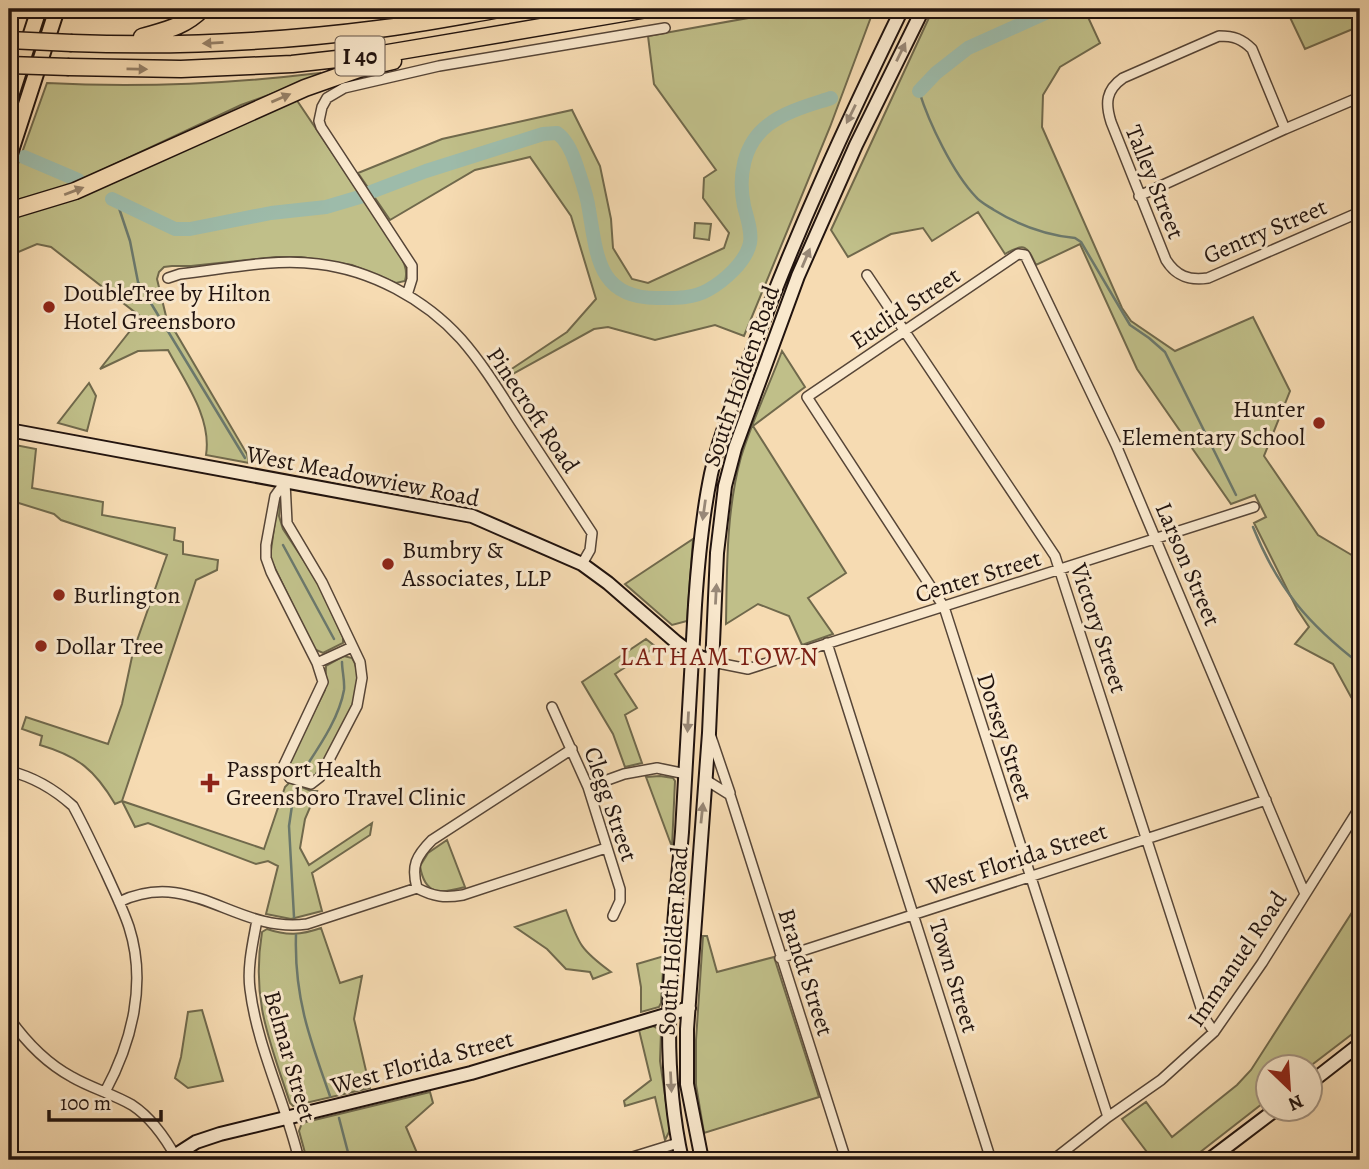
<svg xmlns="http://www.w3.org/2000/svg" width="1369" height="1169" viewBox="0 0 1369 1169" font-family="Alegreya,serif">
	<style>
		.green { fill: #c0bf89; stroke: #70694c; stroke-width: 2 }
		.lines { fill: none; stroke-linecap: round; stroke-linejoin: round }
		.stream { stroke: #6b786c; stroke-width: 2.5 }
		.river { stroke: #9dbbaa; stroke-width: 14 }
		.street-casing { stroke: #564537; stroke-width: 12 }
		.secondary-casing { stroke: #21130e; stroke-width: 16 }
		.primary-casing { stroke: #21130e; stroke-width: 18 }
		.highway-casing { stroke: #21130e; stroke-width: 19 }
		.street { stroke: #f9e8cd; stroke-width: 9 }
		.secondary { stroke: #f9e8cd; stroke-width: 12 }
		.primary { stroke: #f6dbb2; stroke-width: 14 }
		.highway { stroke: #f6dbb2; stroke-width: 16 }
		.highway-bridge-casing { stroke: #21130e; stroke-width: 19; stroke-linecap: butt }
		.highway-bridge { stroke: #f6dbb2; stroke-width: 16 }
		.oneway { fill: #968168 }
		.oneway2 { fill: #988877 }
		.poi-dot { fill: #8f2418; stroke: #f9e8cd; stroke-width: 2.5 }
		.labels { text-anchor: middle; dominant-baseline: central; stroke-width: 6; stroke-linejoin: round; paint-order: stroke }
		.shield { fill: #f9e8cd; stroke: #625347; stroke-width: 2 }
		.shield-label { font-size: 23px; font-weight: bold; fill: #21130e }
		.street-label { font-size: 24px; fill: #21130e; stroke: #f9e8cd }
		.poi-label { font-size: 24px; fill: #21130e; stroke: #f9e8cd; text-anchor: start }
		.neighbourhood-label { font-size: 26px; letter-spacing: 2px; fill: #7a1f14; stroke: #f9e8cd }
	</style>
	<rect width="100%" height="100%" fill="#f6dbb2"/>
	<filter id="stains"><feTurbulence type="fractalNoise" baseFrequency=".00286" numOctaves="4"/><feColorMatrix values="0 0 0 0 .2 0 0 0 0 .09 0 0 0 0 .02 0 0 0 .5 -.17"/></filter>
	<radialGradient id="worn" r=".72"><stop offset=".6" stop-color="#630" stop-opacity="0"/><stop offset="1" stop-color="#630" stop-opacity=".3"/></radialGradient>
	<path class="green" d="M798,9H870L871,17L830,127L744,336L715,325L655,340L608,327L594,329L500,381L498,378L567,332L596,299L571,216L530,157L475,170L390,220L358,173L442,139L572,110L600,166L611,219L613,248L632,279L648,283L724,248L729,233L703,198L704,178L716,170L654,84L648,36Z
		M933,9H1100L1087,15L1100,43L1060,67L1043,95L1042,127L1122,308L1131,321L1175,351L1253,317L1290,391L1264,456L1318,535L1360,560V689L1351,697L1333,664L1295,644L1309,627L1297,609L1254,523L1266,517L1255,495L1231,504L1137,369L1080,244L1036,265C1027,246 1025,242 1005,254L978,212L932,241L923,228L891,234L848,257L831,230Z
		M1286,9H1360V26L1305,49Z
		M320,73V76L241,105L64,188L9,202V189L47,83C140,88 228,84 320,73Z
		M296,99L395,246C401,257 409,268 405,281L396,283L352,265L301,257H276L191,266H172L164,267L159,272L157,279L166,316L247,454L249,463L206,455C212,418 185,382 168,350L138,351L100,369L141,317L51,247L37,244L9,256V216Z
		M695,223L711,224L709,240L694,238Z
		M782,351L805,387L753,426L846,573L808,598L833,634L802,645L789,616L758,604L726,624C727,568 726,512 741,457C752,421 769,386 782,351Z
		M89,383L96,396L87,431L58,423Z
		M10,444L36,449L32,488L103,502L102,515L175,528L174,540L183,542V554L218,560L217,570L196,580L122,801L264,849L285,787L290,782L311,791H317L305,819L300,848L309,865L372,823L370,835L312,873L322,911L291,919L266,914L278,866L268,861L256,864L148,823L135,827L122,801L115,804C95,770 78,756 40,745L42,736L22,729L26,717L108,744L122,704L133,652L167,555L61,520L54,514L9,500Z
		M281,497L279,516L283,529L316,579L343,637V643L323,653L314,649L270,558L278,498Z
		M693,539L687,621L672,625L625,584Z
		M646,639L656,647L615,674L637,708L625,715L642,763L625,767L613,734L582,682Z
		M344,656L352,658C372,689 331,747 316,776C304,782 289,776 289,761L325,690L326,666Z
		M660,776L673,778L675,781L672,847L646,777Z
		M447,840L465,887C440,894 425,896 420,866L428,853Z
		M1360,900V1028L1309,1067L1268,1068L1267,1100L1190,1160H1153L1122,1119L1146,1102L1172,1137L1237,1085L1251,1070Z
		M566,910C579,945 581,950 611,972L593,979L590,972L566,969L547,949L515,927Z
		M321,928L340,983L362,976L354,1019L370,1088L293,1106L290,1103C269,1039 251,1000 262,932L267,929C287,936 301,935 321,928Z
		M703,936H707L717,972L774,957L819,1097L704,1133L696,1085V1040Z
		M664,956L661,1003L659,1007L641,1012V987L637,964Z
		M202,1010L223,1081L188,1088L175,1078L181,1057L188,1012Z
		M653,1026L659,1029L661,1032L660,1061L670,1130L665,1140L655,1097L625,1106L624,1101L651,1080L639,1030Z
		M430,1092L433,1103L406,1127L420,1160H307L299,1131L302,1123Z"/>
	<g class="lines">
		<path class="stream" d="M919,91C929,123 953,173 976,197C980,202 988,206 994,210C1020,226 1045,235 1075,238L1081,242L1130,325L1149,338L1165,352L1236,495
			M117,202L130,241L138,282L245,458
			M1253,527C1278,589 1308,624 1360,664
			M283,545L334,639
			M302,773C318,748 339,719 344,690C345,681 342,671 342,662
			M294,917L289,826L294,792
			M296,935C294,997 310,1040 330,1096
			M339,1118L350,1160"/>
		<path class="river" d="M919,91L936,73L968,48L1054,9
			M24,157L78,180
			M371,192L426,171L543,134L557,133C567,140 572,152 576,164C581,179 587,194 589,210C597,256 598,298 657,298C674,298 692,299 708,290C724,281 746,262 750,243C752,231 747,218 744,206C738,177 743,144 768,125C786,111 810,105 831,98
			M112,199L175,229H190L271,213L326,207L363,196"/>
		<defs>
			<path id="street" d="M1285,129L1252,49C1242,39 1234,36 1219,36L1123,78C1106,90 1105,103 1111,122L1166,260C1176,276 1189,281 1208,278L1360,212
				M1139,196L1285,129L1360,97
				M867,275L1055,556L1204,1017L1214,1032
				M168,278L180,274C225,269 273,258 318,264C371,270 425,299 461,339C483,364 501,394 519,422C543,459 568,496 592,533L590,550L582,564
				M407,295L412,279V266L321,127L319,121L322,107L327,98L344,88L439,66L665,28
				M285,482L287,523L322,582L360,662L362,678L357,706L320,777L311,784L290,778L283,767L323,682L317,663L271,572L266,558V545L275,496Z
				M827,643L991,1160
				M713,662L748,669L1254,507
				M317,663L352,647
				M552,707L588,787L620,889V901L613,916
				M711,737L730,793
				M9,771C34,777 53,788 73,806C85,828 95,850 106,873C114,891 123,909 129,927C147,983 132,1042 105,1092
				M706,780L730,795L846,1160
				M588,787L624,774L657,768L686,774
				M417,888C411,866 416,856 432,840L572,749
				M417,888C434,897 445,898 463,895L606,848
				M119,902C192,867 236,934 307,924L417,888
				M257,920C253,942 247,967 250,989C257,1047 286,1104 299,1160
				M780,958L1266,800
				M9,1018C26,1042 46,1063 72,1077C91,1088 113,1094 132,1105C152,1118 166,1139 177,1159
				M1108,1117L944,607L807,397L1018,254L1025,255L1116,445L1305,894
				M623,1160L678,1143
				M1053,1160L1108,1117L1161,1080L1214,1032L1262,963L1360,807"/>
			<path id="secondary" d="M9,430L472,516L582,564L608,583L676,642L692,654L713,662
				M1310,1083L1360,1044
				M168,1160L196,1142L220,1134L471,1073L689,1008
				M682,1160C658,1052 673,941 682,832C687,756 690,680 695,605C698,561 702,517 711,474C720,433 737,394 751,354C794,236 847,122 902,9
				M702,1160L687,1084V1029L709,733L717,553L725,486L735,448L798,276L856,145L923,9
				M1209,1160L1275,1110"/>
			<path id="primary" d="M9,102L39,9
				M9,157L57,9"/>
			<path id="highway" d="M142,37C166,30 184,27 202,9
				M72,43C174,47 277,42 378,29C419,24 459,16 500,9
				M69,67L181,69L292,64L382,54L647,9
				M9,211L75,191L305,88L359,69L393,61"/>
		</defs>
		<use href="#street" class="street-casing"/>
		<use href="#secondary" class="secondary-casing"/>
		<use href="#primary" class="primary-casing"/>
		<use href="#highway" class="highway-casing"/>
		<use href="#street" class="street"/>
		<use href="#secondary" class="secondary"/>
		<use href="#primary" class="primary"/>
		<use href="#highway" class="highway"/>
		<defs>
			<path id="highway-bridge" d="M9,40L72,43
				M9,65L69,67"/>
		</defs>
		<use href="#highway-bridge" class="highway-bridge-casing"/>
		<use href="#highway-bridge" class="highway-bridge"/>
	</g>
	<defs><path id="oneway-solid" d="M-6-.8H1V-3.2L6.5 0L1 3.2V.8H-6Z" transform="scale(1.75)"/></defs>
	<g class="oneway">
		<use href="#oneway-solid" transform="translate(213 43) rotate(177)"/>
		<use href="#oneway-solid" transform="translate(137 69) rotate(1)"/>
		<use href="#oneway-solid" transform="translate(281 98) rotate(-23)"/>
		<use href="#oneway-solid" transform="translate(74 191) rotate(-21)"/>
	</g>
	<g class="oneway2">
		<use href="#oneway-solid" transform="translate(901 52) rotate(-64)"/>
		<use href="#oneway-solid" transform="translate(851 114) rotate(116)"/>
		<use href="#oneway-solid" transform="translate(806 258) rotate(-67)"/>
		<use href="#oneway-solid" transform="translate(704 510) rotate(98)"/>
		<use href="#oneway-solid" transform="translate(716 594) rotate(-87)"/>
		<use href="#oneway-solid" transform="translate(688 722) rotate(93)"/>
		<use href="#oneway-solid" transform="translate(702 813) rotate(-84)"/>
		<use href="#oneway-solid" transform="translate(671 1082) rotate(87)"/>
	</g>
	<g class="poi-dot">
		<circle cx="49" cy="307" r="7"/>
		<circle cx="1319" cy="423" r="7"/>
		<circle cx="388" cy="564" r="7"/>
		<circle cx="59" cy="595" r="7"/>
		<circle cx="41" cy="646" r="7"/>
		<path d="M206.5 772.5h7v7h7v7h-7v7h-7v-7h-7v-7h7z"/>
	</g>
	<g class="labels">
		<rect class="shield" x="335.5" y="36.5" width="49" height="39" rx="5"/>
		<g class="shield-label">
			<text x="360" y="56">I 40</text>
		</g>
		<g class="street-label">
			<text transform="translate(1155 182) rotate(68)">Talley Street</text>
			<text transform="translate(1265 231) rotate(-23)">Gentry Street</text>
			<text transform="translate(905 308) rotate(-34)">Euclid Street</text>
			<text transform="translate(741 376) rotate(-71)">South Holden Road</text>
			<text transform="translate(533 410) rotate(56)">Pinecroft Road</text>
			<text transform="translate(363 476) rotate(11)">West Meadowview Road</text>
			<text transform="translate(1188 564) rotate(67)">Larson Street</text>
			<text transform="translate(978 576) rotate(-17)">Center Street</text>
			<text transform="translate(1099 628) rotate(72)">Victory Street</text>
			<text transform="translate(1005 737) rotate(72)">Dorsey Street</text>
			<text transform="translate(611 804) rotate(71)">Clegg Street</text>
			<text transform="translate(1017 859) rotate(-18)">West Florida Street</text>
			<text transform="translate(673 941) rotate(-86)">South Holden Road</text>
			<text transform="translate(1237 959) rotate(-56)">Immanuel Road</text>
			<text transform="translate(806 972) rotate(72)">Brandt Street</text>
			<text transform="translate(954 976) rotate(73)">Town Street</text>
			<text transform="translate(290 1056) rotate(74)">Belmar Street</text>
			<text transform="translate(422 1062) rotate(-15)">West Florida Street</text>
		</g>
		<g class="poi-label">
			<text x="63" y="293">DoubleTree by Hilton<tspan x="63" dy="28">Hotel Greensboro</tspan></text>
			<text x="1305" y="409" text-anchor="end">Hunter<tspan x="1305" dy="28">Elementary School</tspan></text>
			<text x="402" y="550">Bumbry &amp;<tspan x="402" dy="28">Associates, LLP</tspan></text>
			<text x="73" y="595">Burlington</text>
			<text x="55" y="646">Dollar Tree</text>
			<text x="226" y="769">Passport Health<tspan x="226" dy="28">Greensboro Travel Clinic</tspan></text>
		</g>
		<g class="neighbourhood-label">
			<text x="720" y="656">LATHAM TOWN</text>
		</g>
	</g>
	<rect width="1369" height="1169" fill="none" stroke="#f6dbb2" stroke-width="35"/>
	<rect x="10" y="10" width="1348" height="1148" fill="none" stroke="#21130e" stroke-width="3.5"/>
	<rect x="18" y="18" width="1334" height="1134" fill="none" stroke="#21130e" stroke-width="2"/>
	<g transform="translate(1289 1088) rotate(155)"><circle r="33" fill="#f9e8cd" stroke="#a39381" stroke-width="2"/>
	<path d="M0-5L12 26L0 18L-12 26Z" fill="#8f2418"/>
	<text y="-10" font-size="19" font-weight="bold" text-anchor="middle" fill="#21130e">N</text>
	</g>
	<path d="M49 1110v10h112v-10" fill="none" stroke="#21130e" stroke-width="3.5"/>
	<text x="60" y="1110" font-size="21" fill="#21130e" stroke="#f9e8cd" stroke-width="5" paint-order="stroke">100 m</text>
	<rect width="100%" height="100%" filter="url(#stains)"/>
	<rect width="100%" height="100%" fill="url(#worn)"/>
</svg>
